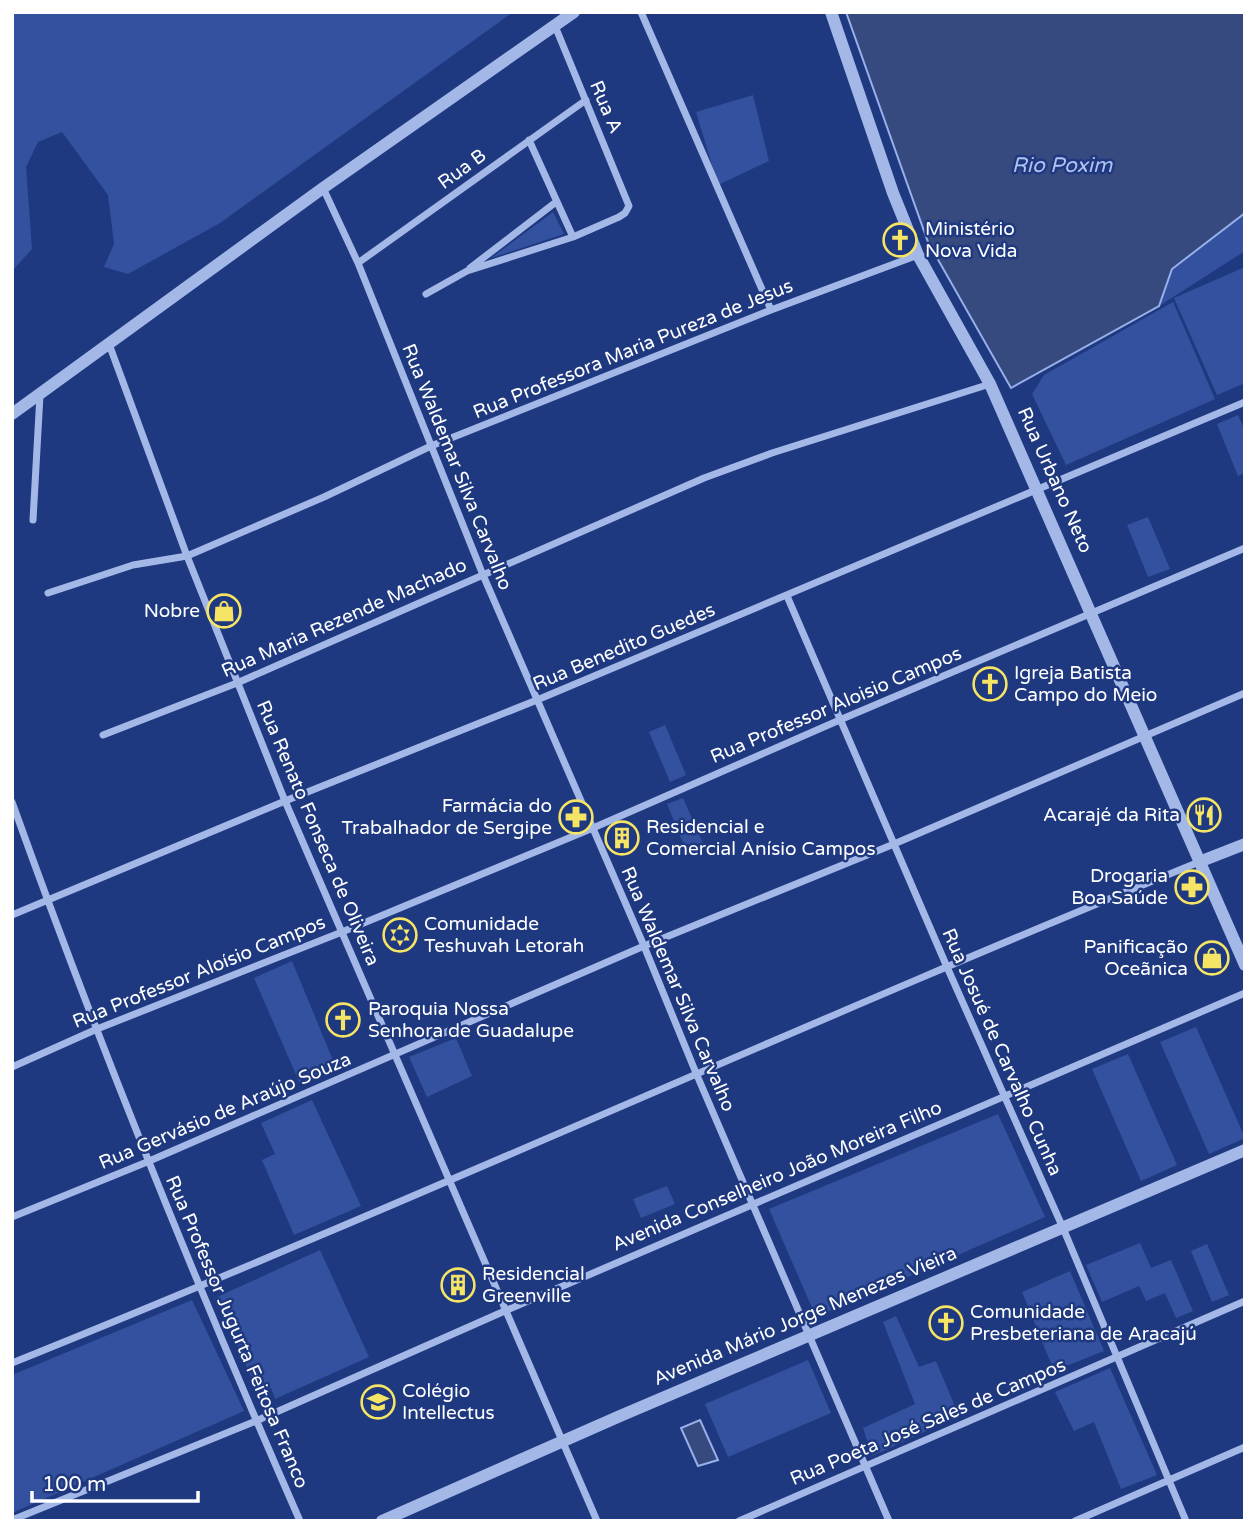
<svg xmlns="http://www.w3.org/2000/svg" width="1257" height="1533" viewBox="0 0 1257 1533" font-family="'Varela Round',sans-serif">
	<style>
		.green { fill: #33519e }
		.water { fill: #374a7f; stroke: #97b0ea; stroke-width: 2 }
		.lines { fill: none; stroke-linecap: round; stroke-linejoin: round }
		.minor { stroke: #a4b8e8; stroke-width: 7 }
		.tertiary { stroke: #a4b8e8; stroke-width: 12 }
		.labels { text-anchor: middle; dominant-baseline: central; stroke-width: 5; stroke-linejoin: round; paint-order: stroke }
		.street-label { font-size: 19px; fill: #fff; stroke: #1f3980 }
		.poi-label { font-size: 19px; fill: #fff; stroke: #1f3980; text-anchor: start }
		.water-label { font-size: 21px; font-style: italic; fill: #afc2f0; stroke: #1f3980 }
	</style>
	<rect width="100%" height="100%" fill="#1f3980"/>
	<path class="green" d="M12,12H513L220,223L128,274L104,267L114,244L108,195L62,132L38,142L26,167L32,249L12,271Z
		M753,95L769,161L718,185L696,112Z
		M553,212L564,234L491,258Z
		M1245,213V251L1159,306L1172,269Z
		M1245,267V383L1217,395L1174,298Z
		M1173,302L1215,399L1066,465L1032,394L1044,375Z
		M1238,415L1245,431V473L1238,476L1217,424Z
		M1148,517L1170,569L1148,577L1127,525Z
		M665,725L686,775L670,782L649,732Z
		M683,798L705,848L688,855L667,804Z
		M292,961L337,1070L300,1084L254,978Z
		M1196,1027L1245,1138L1209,1154L1160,1042Z
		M456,1038L472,1076L427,1097L409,1057Z
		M1128,1054L1177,1165L1141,1181L1092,1069Z
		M312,1100L361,1206L294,1235L262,1160L275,1154L261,1123Z
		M998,1114L1045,1217L816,1317L769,1209Z
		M667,1186L675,1204L641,1218L633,1199Z
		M1140,1243L1151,1268L1171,1260L1193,1311L1176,1318L1165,1293L1146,1301L1139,1286L1102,1302L1086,1265Z
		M1207,1244L1229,1295L1212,1302L1191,1251Z
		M320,1250L369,1357L275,1399L271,1388L258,1391L215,1298Z
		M1070,1271L1104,1351L1054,1371L1022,1292Z
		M192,1300L244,1411L12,1513V1375Z
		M896,1316L919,1367L936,1361L959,1416L872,1456L863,1428L915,1404L883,1322Z
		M808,1360L831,1413L728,1457L705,1404Z
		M1110,1368L1157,1475L1121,1489L1094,1422L1074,1431L1055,1392Z"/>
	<path class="water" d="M846,12H1245V213L1172,269L1159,306L1011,388L928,242Z
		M700,1420L718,1460L698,1466L681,1428Z"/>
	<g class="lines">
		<path class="minor" d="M641,12L771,310
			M529,140L573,237
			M323,188L358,263L483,575L644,946L696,1073L889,1521
			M358,263L586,100
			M470,268L556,202
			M426,294L467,271L573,237L619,217L625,213L629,206L555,26
			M109,344L187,556L285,801L597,1521
			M33,520L40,395
			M48,593L133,565L187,556L324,497L431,446L771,310L918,255
			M787,596L947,967L1063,1228L1186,1521
			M103,735L237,683L704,478L772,453L990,384
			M12,802C99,1045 196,1284 300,1521
			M12,915L285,801L537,700L1245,402
			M12,1067L97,1029L342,932L593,828L842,719L1245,548
			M12,1217L147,1162L644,946L894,844L1245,693
			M12,1363C410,1203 801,1024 1199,862
			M12,1520L256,1421L507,1310L1245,993
			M739,1521L1245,1301
			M1075,1521L1245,1447"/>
		<path class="tertiary" d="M831,12L893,193L918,255L990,384L1245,965
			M12,414L323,188L574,12
			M1199,862L1245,844
			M382,1521L620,1416L1245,1150"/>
	</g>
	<defs>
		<symbol id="church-ring" viewBox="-11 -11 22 22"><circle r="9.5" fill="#1f3980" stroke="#f6e464" stroke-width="1.5"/><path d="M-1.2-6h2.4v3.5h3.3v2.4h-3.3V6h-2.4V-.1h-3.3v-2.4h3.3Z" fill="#f6e464"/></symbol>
		<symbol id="shop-ring" viewBox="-11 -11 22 22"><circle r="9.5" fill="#1f3980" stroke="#f6e464" stroke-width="1.5"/><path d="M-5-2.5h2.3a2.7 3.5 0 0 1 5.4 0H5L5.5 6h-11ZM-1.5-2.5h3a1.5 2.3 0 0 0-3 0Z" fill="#f6e464"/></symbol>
		<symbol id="restaurant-ring" viewBox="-11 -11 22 22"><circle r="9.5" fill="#1f3980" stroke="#f6e464" stroke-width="1.5"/><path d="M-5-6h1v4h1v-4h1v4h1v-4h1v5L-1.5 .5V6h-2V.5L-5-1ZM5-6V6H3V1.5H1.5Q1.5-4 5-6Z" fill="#f6e464"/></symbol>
		<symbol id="pharmacy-ring" viewBox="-11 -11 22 22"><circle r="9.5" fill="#1f3980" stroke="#f6e464" stroke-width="1.5"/><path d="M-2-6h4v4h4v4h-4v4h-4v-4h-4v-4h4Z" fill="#f6e464"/></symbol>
		<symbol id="building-ring" viewBox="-11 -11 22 22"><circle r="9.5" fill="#1f3980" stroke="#f6e464" stroke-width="1.5"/><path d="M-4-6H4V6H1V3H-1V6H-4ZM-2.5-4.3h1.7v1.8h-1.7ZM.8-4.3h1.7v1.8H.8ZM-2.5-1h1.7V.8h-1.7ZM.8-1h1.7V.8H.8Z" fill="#f6e464"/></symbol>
		<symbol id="synagogue-ring" viewBox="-11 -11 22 22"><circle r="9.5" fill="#1f3980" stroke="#f6e464" stroke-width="1.5"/><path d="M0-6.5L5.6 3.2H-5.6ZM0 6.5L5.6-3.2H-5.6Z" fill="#f6e464"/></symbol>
		<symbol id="school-ring" viewBox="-11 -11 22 22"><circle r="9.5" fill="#1f3980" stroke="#f6e464" stroke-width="1.5"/><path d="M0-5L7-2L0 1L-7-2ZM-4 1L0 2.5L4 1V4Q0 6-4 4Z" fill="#f6e464"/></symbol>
	</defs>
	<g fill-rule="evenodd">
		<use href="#church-ring" x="881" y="221" width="38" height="38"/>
		<use href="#shop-ring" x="205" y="592" width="38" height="38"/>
		<use href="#church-ring" x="971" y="665" width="38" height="38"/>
		<use href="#restaurant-ring" x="1185" y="796" width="38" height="38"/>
		<use href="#pharmacy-ring" x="557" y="798" width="38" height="38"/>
		<use href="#building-ring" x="603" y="819" width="38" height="38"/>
		<use href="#pharmacy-ring" x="1173" y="868" width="38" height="38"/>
		<use href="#synagogue-ring" x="381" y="916" width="38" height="38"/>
		<use href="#shop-ring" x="1193" y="939" width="38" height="38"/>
		<use href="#church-ring" x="324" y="1001" width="38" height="38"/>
		<use href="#building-ring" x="439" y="1266" width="38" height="38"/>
		<use href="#church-ring" x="927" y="1304" width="38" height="38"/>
		<use href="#school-ring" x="359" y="1383" width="38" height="38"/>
	</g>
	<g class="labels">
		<g class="street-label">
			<text transform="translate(606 107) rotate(67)">Rua A</text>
			<text transform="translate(462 169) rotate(-36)">Rua B</text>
			<text transform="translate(633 349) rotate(-22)">Rua Professora Maria Pureza de Jesus</text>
			<text transform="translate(457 467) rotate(68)">Rua Waldemar Silva Carvalho</text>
			<text transform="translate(1055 480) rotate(66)">Rua Urbano Neto</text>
			<text transform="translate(344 618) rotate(-24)">Rua Maria Rezende Machado</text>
			<text transform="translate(624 647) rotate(-23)">Rua Benedito Guedes</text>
			<text transform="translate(836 705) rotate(-23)">Rua Professor Aloisio Campos</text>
			<text transform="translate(318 833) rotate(67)">Rua Renato Fonseca de Oliveira</text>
			<text transform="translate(199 972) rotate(-22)">Rua Professor Aloísio Campos</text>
			<text transform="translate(678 989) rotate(67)">Rua Waldemar Silva Carvalho</text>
			<text transform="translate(1002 1052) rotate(66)">Rua Josué de Carvalho Cunha</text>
			<text transform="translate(225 1111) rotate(-23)">Rua Gervásio de Araújo Souza</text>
			<text transform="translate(777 1176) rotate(-23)">Avenida Conselheiro João Moreira Filho</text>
			<text transform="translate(805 1316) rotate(-23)">Avenida Mário Jorge Menezes Vieira</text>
			<text transform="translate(237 1332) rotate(67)">Rua Professor Jugurta Feitosa Franco</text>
			<text transform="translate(928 1422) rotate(-23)">Rua Poeta José Sales de Campos</text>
		</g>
		<g class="poi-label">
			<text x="925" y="229">Ministério<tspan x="925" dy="22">Nova Vida</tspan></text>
			<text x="200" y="611" text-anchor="end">Nobre</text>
			<text x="1014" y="673">Igreja Batista<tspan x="1014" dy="22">Campo do Meio</tspan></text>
			<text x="552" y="806" text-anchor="end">Farmácia do<tspan x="552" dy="22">Trabalhador de Sergipe</tspan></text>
			<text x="1180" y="815" text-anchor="end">Acarajé da Rita</text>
			<text x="646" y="827">Residencial e<tspan x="646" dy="22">Comercial Anísio Campos</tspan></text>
			<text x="1168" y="876" text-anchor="end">Drogaria<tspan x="1168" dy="22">Boa Saúde</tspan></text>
			<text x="424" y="924">Comunidade<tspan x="424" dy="22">Teshuvah Letorah</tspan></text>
			<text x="1188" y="947" text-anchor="end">Panificação<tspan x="1188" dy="22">Oceãnica</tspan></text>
			<text x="368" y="1009">Paroquia Nossa<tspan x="368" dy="22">Senhora de Guadalupe</tspan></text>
			<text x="482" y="1274">Residencial<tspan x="482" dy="22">Greenville</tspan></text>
			<text x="970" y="1312">Comunidade<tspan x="970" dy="22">Presbeteriana de Aracajú</tspan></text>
			<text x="402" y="1391">Colégio<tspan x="402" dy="22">Intellectus</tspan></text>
		</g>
		<g class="water-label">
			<text x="1062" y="165">Rio Poxim</text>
		</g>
	</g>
	<rect width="1257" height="1533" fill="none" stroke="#ffffff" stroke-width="28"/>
	<path d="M32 1491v10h166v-10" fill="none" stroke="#ffffff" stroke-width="3.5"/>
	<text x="42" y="1491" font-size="21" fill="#ffffff" stroke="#1f3980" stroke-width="5" paint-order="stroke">100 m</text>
</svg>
